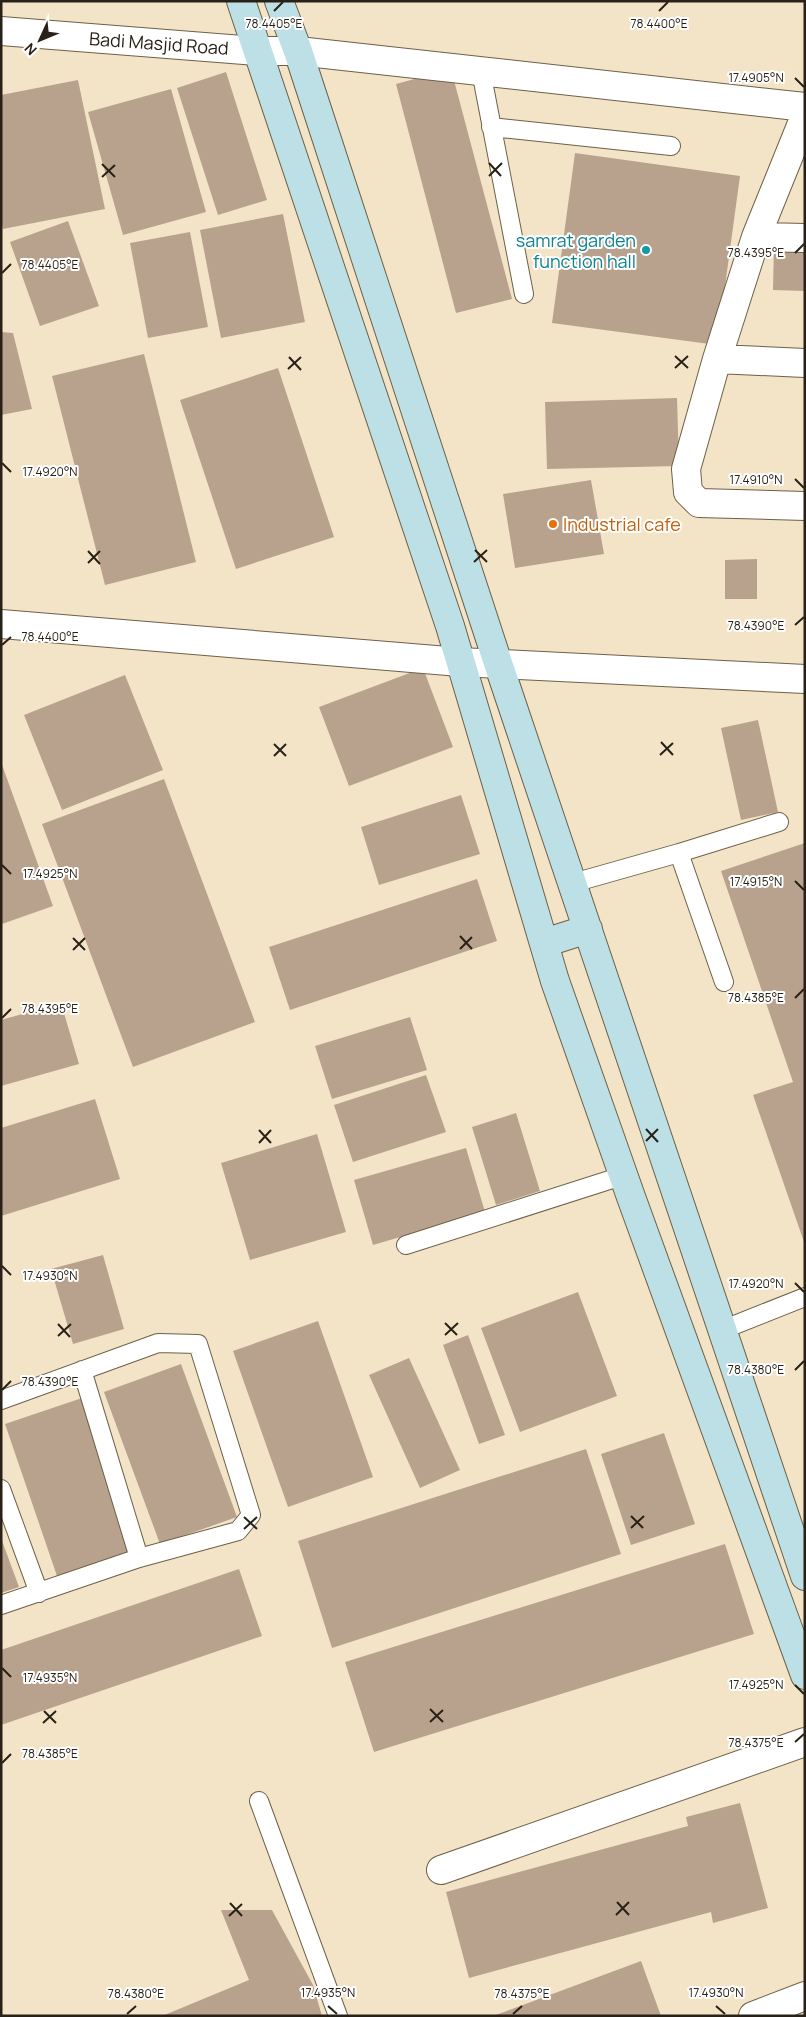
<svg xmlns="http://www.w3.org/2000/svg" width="806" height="2017" viewBox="0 0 806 2017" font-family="Manrope,sans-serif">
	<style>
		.building { fill: #b9a28d }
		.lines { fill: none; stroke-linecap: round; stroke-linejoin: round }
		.lane-casing { stroke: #6d6047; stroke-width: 20 }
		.street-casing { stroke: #6d6047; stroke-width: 30 }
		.secondary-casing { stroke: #6d6047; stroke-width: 30 }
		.lane { stroke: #fff; stroke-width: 18 }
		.street { stroke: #fff; stroke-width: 28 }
		.secondary { stroke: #bce0e5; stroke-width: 28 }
		.ticks { fill: none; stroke: #272117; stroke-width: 2 }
		.culture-dot { fill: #0f9aa8; stroke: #fff; stroke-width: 2 }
		.food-dot { fill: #e8710a; stroke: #fff; stroke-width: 2 }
		.labels { text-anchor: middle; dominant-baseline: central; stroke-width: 4; stroke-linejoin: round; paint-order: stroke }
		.street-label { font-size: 18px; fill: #272117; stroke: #fff }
		.culture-label { font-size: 18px; fill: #0d838f; stroke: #fff; text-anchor: end }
		.food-label { font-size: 18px; fill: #c56008; stroke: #fff; text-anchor: start }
		.ticks-label { font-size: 12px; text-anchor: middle; fill: #272117; stroke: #fff; stroke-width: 4; stroke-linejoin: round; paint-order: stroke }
	</style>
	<rect width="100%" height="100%" fill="#f3e4c8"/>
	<path class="building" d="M451,69L512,299L456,313L396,84Z
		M226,72L267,200L218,215L177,88Z
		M78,80L105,209L3,229L1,221V95Z
		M171,89L206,212L123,235L88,112Z
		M575,153L740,176L717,345L552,323Z
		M283,214L305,322L221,338L200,230Z
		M68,221L99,306L40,326L10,242Z
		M190,232L208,327L148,338L130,243Z
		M774,243L805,244V291L773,290Z
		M1,332L13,333L32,409L1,415Z
		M144,354L196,562L105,585L52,376Z
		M278,368L334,537L236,569L180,400Z
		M677,398L679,466L547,469L545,402Z
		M591,480L604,554L515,568L503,494Z
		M757,559V599H725V560Z
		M423,668L453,747L349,786L319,707Z
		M125,675L163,770L62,810L24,715Z
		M758,720L778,812L741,820L721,728Z
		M1,762L53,906L2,924L1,923Z
		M164,779L255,1022L133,1067L42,824Z
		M461,795L480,854L379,885L361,827Z
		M805,843V1242H804L753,1095L793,1082L721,871Z
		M477,879L497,941L290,1010L269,947Z
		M61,1003L79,1064L1,1086V1020Z
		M410,1017L427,1070L332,1099L315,1046Z
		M426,1075L446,1132L353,1162L334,1105Z
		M95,1099L120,1179L1,1216V1128Z
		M516,1113L540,1191L496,1205L472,1127Z
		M317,1134L346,1232L250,1260L221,1163Z
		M466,1148L485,1212L373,1245L354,1180Z
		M103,1255L124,1329L73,1344L51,1269Z
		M578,1292L617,1396L520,1432L481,1328Z
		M318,1321L373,1477L288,1507L233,1351Z
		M468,1335L505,1435L479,1444L443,1345Z
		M409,1358L460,1470L420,1488L369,1375Z
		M181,1364L237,1517L160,1544L104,1392Z
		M82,1398L134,1550L57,1576L5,1424Z
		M664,1433L695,1524L631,1545L601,1454Z
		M586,1449L621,1554L332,1648L298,1541Z
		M1,1538L19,1587L1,1593Z
		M725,1544L754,1634L374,1752L345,1662Z
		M239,1569L262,1636L1,1725V1650Z
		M740,1803L768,1908L713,1923L711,1912L469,1978L446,1892L688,1826L686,1817Z
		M221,1910H272L313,1985L322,2016H162L249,1980Z
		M641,1961L661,2016H493Z"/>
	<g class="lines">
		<defs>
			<path id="lane" d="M481,71L524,294
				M491,127L671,146
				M679,853L724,982
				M573,883L679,853L779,822
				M406,1245L625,1175
				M722,1330L805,1297
				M82,1370L139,1558
				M1,1400L158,1343L198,1344L251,1515L238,1531L139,1558L1,1605
				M1,1489L39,1593
				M259,1801L338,2016"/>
			<path id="street" d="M1,31L257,51H298L805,107
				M805,116L756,237L717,359L686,469L688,492L699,503L805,506
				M756,237L805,238
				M717,359L805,363
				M1,624L460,662L805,679
				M441,1870L805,1742
				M753,2016L805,1996"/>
			<path id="secondary" d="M241,1L450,626L555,981L631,1197L805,1675
				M279,1L298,51L498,663L805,1576
				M544,943L588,929"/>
		</defs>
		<use href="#lane" class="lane-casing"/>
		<use href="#street" class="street-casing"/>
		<use href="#secondary" class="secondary-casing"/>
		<use href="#lane" class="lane"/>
		<use href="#street" class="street"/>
		<use href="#secondary" class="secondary"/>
	</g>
	<path class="ticks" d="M274,11L283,2M659,11L668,2M795,78L804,87M489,163L501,176M102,164L115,177M489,176L502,163M102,177L115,165M795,253L804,244M2,273L11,264M675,356L688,368M289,357L301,370M675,368L688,356M288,369L301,357M2,463L11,472M795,479L804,488M475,550L487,562M88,551L100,564M474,562L487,550M88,563L100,551M795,625L804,617M2,645L11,637M661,742L673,755M274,744L286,756M660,755L673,743M274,756L286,744M2,865L11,874M795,881L804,890M460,936L472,949M73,938L85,950M460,949L472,937M73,950L85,938M795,998L804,989M2,1018L11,1009M646,1129L658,1142M259,1130L271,1143M646,1141L658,1129M259,1143L271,1130M2,1266L11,1275M795,1283L804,1292M445,1323L457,1335M58,1324L70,1337M445,1335L458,1323M58,1336L71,1324M795,1370L804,1361M2,1390L11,1381M631,1516L643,1528M244,1517L257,1529M631,1528L644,1516M244,1529L257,1517M2,1668L11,1677M795,1685L804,1694M430,1709L443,1722M44,1711L56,1723M430,1722L443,1710M43,1723L56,1711M795,1742L804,1734M2,1763L11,1754M617,1902L629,1915M230,1903L242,1916M616,1915L629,1902M229,1916L242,1904M328,2006L337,2014M716,2006L725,2014M127,2014L136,2006M513,2014L522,2006"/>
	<circle class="culture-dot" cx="646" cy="250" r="5"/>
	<circle class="food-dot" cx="553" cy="524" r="5"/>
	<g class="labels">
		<g class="street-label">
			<text transform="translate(159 43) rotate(4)">Badi Masjid Road</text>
		</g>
		<g class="culture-label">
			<text x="636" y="240">samrat garden<tspan x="636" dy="21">function hall</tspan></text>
		</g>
		<g class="food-label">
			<text x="563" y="524">Industrial cafe</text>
		</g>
	</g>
	<g class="ticks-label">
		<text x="274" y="28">78.4405°E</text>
		<text x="659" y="28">78.4400°E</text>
		<text x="756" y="82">17.4905°N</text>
		<text x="756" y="257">78.4395°E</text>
		<text x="50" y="269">78.4405°E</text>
		<text x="50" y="476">17.4920°N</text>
		<text x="756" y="484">17.4910°N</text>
		<text x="756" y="630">78.4390°E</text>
		<text x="50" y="641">78.4400°E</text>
		<text x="50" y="878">17.4925°N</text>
		<text x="756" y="886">17.4915°N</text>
		<text x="756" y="1002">78.4385°E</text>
		<text x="50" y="1013">78.4395°E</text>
		<text x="50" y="1280">17.4930°N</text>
		<text x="756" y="1288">17.4920°N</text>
		<text x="756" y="1374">78.4380°E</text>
		<text x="50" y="1386">78.4390°E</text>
		<text x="50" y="1682">17.4935°N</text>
		<text x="756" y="1689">17.4925°N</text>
		<text x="756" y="1747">78.4375°E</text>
		<text x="50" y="1758">78.4385°E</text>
		<text x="328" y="1997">17.4935°N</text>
		<text x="716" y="1997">17.4930°N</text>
		<text x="136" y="1998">78.4380°E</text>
		<text x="522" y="1998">78.4375°E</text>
	</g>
	<rect width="806" height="2017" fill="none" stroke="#272117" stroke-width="5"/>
	<g transform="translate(40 40) rotate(226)" stroke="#ffffff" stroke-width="4" paint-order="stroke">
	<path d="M0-4L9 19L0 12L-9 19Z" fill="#272117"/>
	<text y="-8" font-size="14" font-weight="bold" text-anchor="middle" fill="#272117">N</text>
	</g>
</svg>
